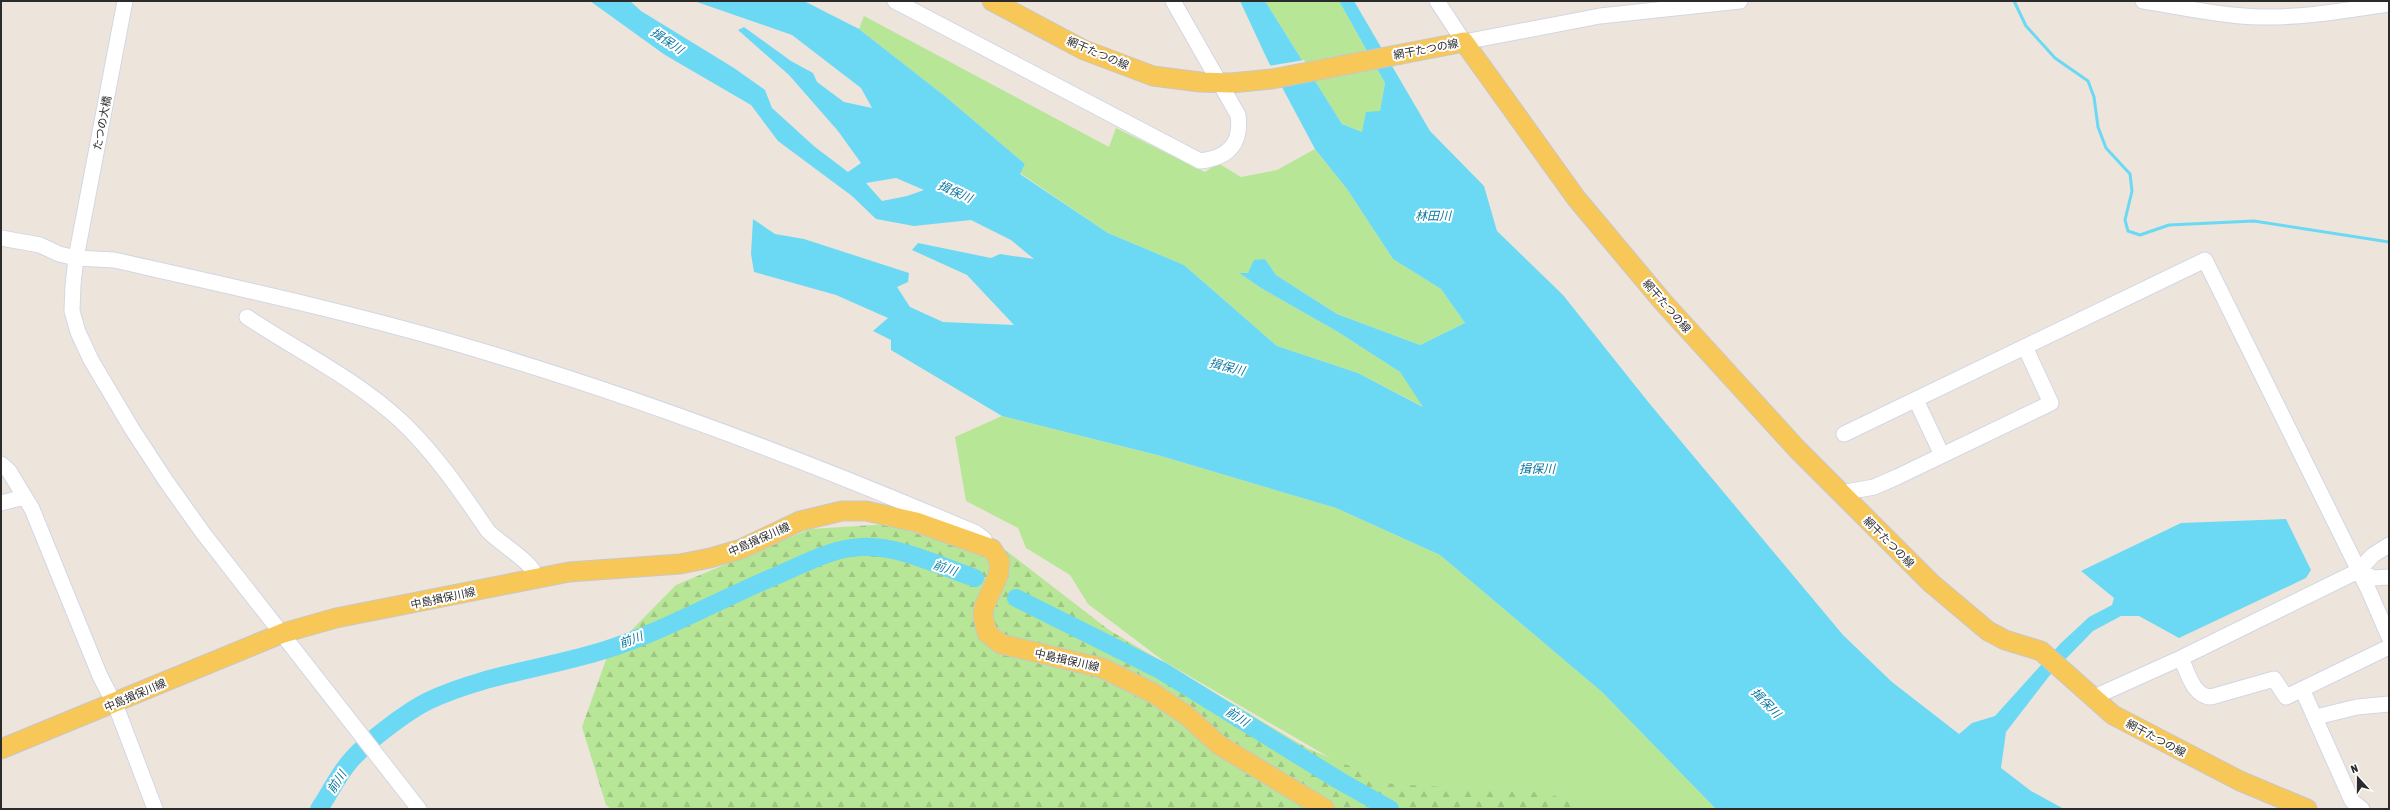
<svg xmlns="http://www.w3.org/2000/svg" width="2390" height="810" viewBox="0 0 2390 810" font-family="'Asap Condensed','Noto Sans JP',sans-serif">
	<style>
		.grass { fill: #b7e697 }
		.forest { fill: url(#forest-firs) }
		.water { fill: #6bd9f4; fill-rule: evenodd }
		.pier { fill: #ede5dc }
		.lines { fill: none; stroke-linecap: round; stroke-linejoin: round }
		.stream { stroke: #6bd9f4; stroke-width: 3 }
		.river { stroke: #6bd9f4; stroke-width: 18 }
		.minor-casing { stroke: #d2d6e4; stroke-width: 17 }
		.major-casing { stroke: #c8c8c8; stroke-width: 21 }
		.minor { stroke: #fff; stroke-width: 15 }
		.major { stroke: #f7c758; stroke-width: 19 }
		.labels { text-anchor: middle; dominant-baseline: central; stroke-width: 4; stroke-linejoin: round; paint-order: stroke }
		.street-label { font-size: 11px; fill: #2b2b2b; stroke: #fff }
		.water-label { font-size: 12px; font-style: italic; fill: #0777a2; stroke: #fff }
	</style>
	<defs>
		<pattern id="forest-firs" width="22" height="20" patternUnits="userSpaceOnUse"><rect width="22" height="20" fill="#b7e697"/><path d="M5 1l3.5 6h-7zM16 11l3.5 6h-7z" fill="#9ec582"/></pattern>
	</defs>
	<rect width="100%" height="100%" fill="#ede5dc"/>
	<path class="grass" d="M1265,1H1339L1385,83L1380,111L1362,132L1342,124Z
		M864,16L1109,147L1116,128L1205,172L1218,163L1241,177L1277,170L1315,149L1347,189L1393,259L1441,289L1465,323L1420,345L1337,314L1276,275L1265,259L1248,273H1239L1261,288L1338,332L1400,372L1424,407L1358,373L1277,346L1184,265L1108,233L1020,173L1025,164L946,97L859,29Z
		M1002,416L1161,456L1336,508L1440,555L1602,692L1716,809H1470L1363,777L1165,662L1088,604L1070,575L1026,548L1018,528L966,501L955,437Z"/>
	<path class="forest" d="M889,524L939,541L1004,549L1109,630L1307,748L1392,784L1548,793L1586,809H611L606,805L582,727L608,654L676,585L810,529Z"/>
	<path class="water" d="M590,1H630L641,11L734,68L765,90L772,108L815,147L848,172L861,163L838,131L789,75L738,30L744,27L791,61L813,73L817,82L844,102L872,108L861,88L792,35L694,1H804L859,29L946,97L1025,164L1020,174L1108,233L1184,265L1277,346L1358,373L1423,407L1400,372L1338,332L1261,288L1239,273H1248L1254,260L1265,259L1276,275L1337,314L1420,345L1465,323L1441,289L1393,259L1347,189L1315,149L1268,61L1240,1H1265L1342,124L1362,132L1366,112L1380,111L1385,83L1339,1H1354L1430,131L1484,186L1497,231L1563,295L1649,403L1843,635L1892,682L1959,734L1972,723L1995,716L2060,644L2089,617L2112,605L2114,598L2081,571L2181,523L2286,519L2311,570L2306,578L2179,638L2139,616H2121L2093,631L2050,675L2006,732L2001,768L2031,791L2064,809H1716L1602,692L1440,555L1336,508L1161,456L1002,416L891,350V340L873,331L888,318L836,295L754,272L751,254L753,219L775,234L804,239L909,273L908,282L897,287L910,307L943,322L1014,325L967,275L912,250L918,243L991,258L1000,254L1034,259L1011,240L971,220L914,226L876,219L852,196L778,141L751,105L665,55ZM896,178L924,190L907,196L882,201L866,183Z"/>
	<path class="pier" d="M1304,60L1313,75L1276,81L1268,66Z"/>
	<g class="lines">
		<path class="stream" d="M2014,1L2026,26L2055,58L2088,81L2094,97L2098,127L2106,148L2130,174L2132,191L2125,220L2128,231L2140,235L2169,225L2254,221L2389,242"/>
		<path class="river" d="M1016,598L1162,671L1340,781L1390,809
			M319,809C330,793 339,773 352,759C368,741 406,712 428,701C482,675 548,668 605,650C665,631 720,599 778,575C804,564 832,548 861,547C899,545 939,566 975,578"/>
		<defs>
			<path id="minor" d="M125,1L76,258L73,285L72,311L78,332L91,360L132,429L166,481L203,533L419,809
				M895,1L1200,161C1228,158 1242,144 1238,115L1173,1
				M1437,1L1464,42L1600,16L1740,1
				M2143,1C2182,7 2221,16 2261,17C2303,18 2347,10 2389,4
				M1,238L40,245L59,254L76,258L114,260C238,288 363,315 485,352C652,402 815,464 976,533L984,539L983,545
				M247,317C298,351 356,379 401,421C435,453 462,493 488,531C500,544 534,562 536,578
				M1916,400L1942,455
				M1844,434L2205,260L2369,591L2389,637
				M1,464L9,471L32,509L100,676L117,709L155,809
				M1841,493L1874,487L1897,477L2051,403L2025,347
				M1,503L24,497
				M2358,571L2374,578L2389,577
				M2181,658C2188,673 2193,696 2211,697L2274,679L2286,697L2389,647
				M2302,689L2352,801L2362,809
				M2092,698L2181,658L2358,571L2373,555L2389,545
				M2316,717L2357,707L2389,704"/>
			<path id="major" d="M992,1L1084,50L1153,76L1200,82L1231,83L1272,79L1464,42L1576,198L1663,302L1797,449L1931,583L1988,631L2005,640L2041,651L2113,715L2240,781L2307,809
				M1,749L283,633L336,618L569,572L680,564L710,558L741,549L800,521L842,511H866L916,522L992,549L1000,562L998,576L984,607L983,616L987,633L1001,644L1102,668L1153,693L1186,715L1219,745L1325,809"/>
		</defs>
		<use href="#minor" class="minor-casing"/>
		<use href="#major" class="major-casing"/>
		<use href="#minor" class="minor"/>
		<use href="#major" class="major"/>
	</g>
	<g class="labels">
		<g class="street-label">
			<text transform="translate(1426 49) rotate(-11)">網干たつの線</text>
			<text transform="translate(1098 53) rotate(23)">網干たつの線</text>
			<text transform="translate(102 123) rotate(-79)">たつの大橋</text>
			<text transform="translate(1667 306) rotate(49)">網干たつの線</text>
			<text transform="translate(759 539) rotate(-24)">中島揖保川線</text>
			<text transform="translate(1889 542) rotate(45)">網干たつの線</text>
			<text transform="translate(443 598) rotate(-12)">中島揖保川線</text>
			<text transform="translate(1067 660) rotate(13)">中島揖保川線</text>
			<text transform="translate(135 695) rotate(-23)">中島揖保川線</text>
			<text transform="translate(2156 738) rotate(28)">網干たつの線</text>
		</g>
		<g class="water-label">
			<text transform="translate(667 41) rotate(34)">揖保川</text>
			<text transform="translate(955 192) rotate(24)">揖保川</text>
			<text x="1433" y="216">林田川</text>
			<text transform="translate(1227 367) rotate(14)">揖保川</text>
			<text x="1537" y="469">揖保川</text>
			<text transform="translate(945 568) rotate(19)">前川</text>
			<text transform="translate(631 640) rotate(-21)">前川</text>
			<text transform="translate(1766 703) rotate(46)">揖保川</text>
			<text transform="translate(1237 717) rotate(32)">前川</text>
			<text transform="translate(337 782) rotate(-57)">前川</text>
		</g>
	</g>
	<rect width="2390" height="810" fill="none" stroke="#2b2b2b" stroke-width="4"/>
	<g transform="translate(2358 778) rotate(339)" stroke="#ffffff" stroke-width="3" paint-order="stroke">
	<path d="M0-3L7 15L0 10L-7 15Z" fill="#2b2b2b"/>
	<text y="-6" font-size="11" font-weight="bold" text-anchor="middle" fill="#2b2b2b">N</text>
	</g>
</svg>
